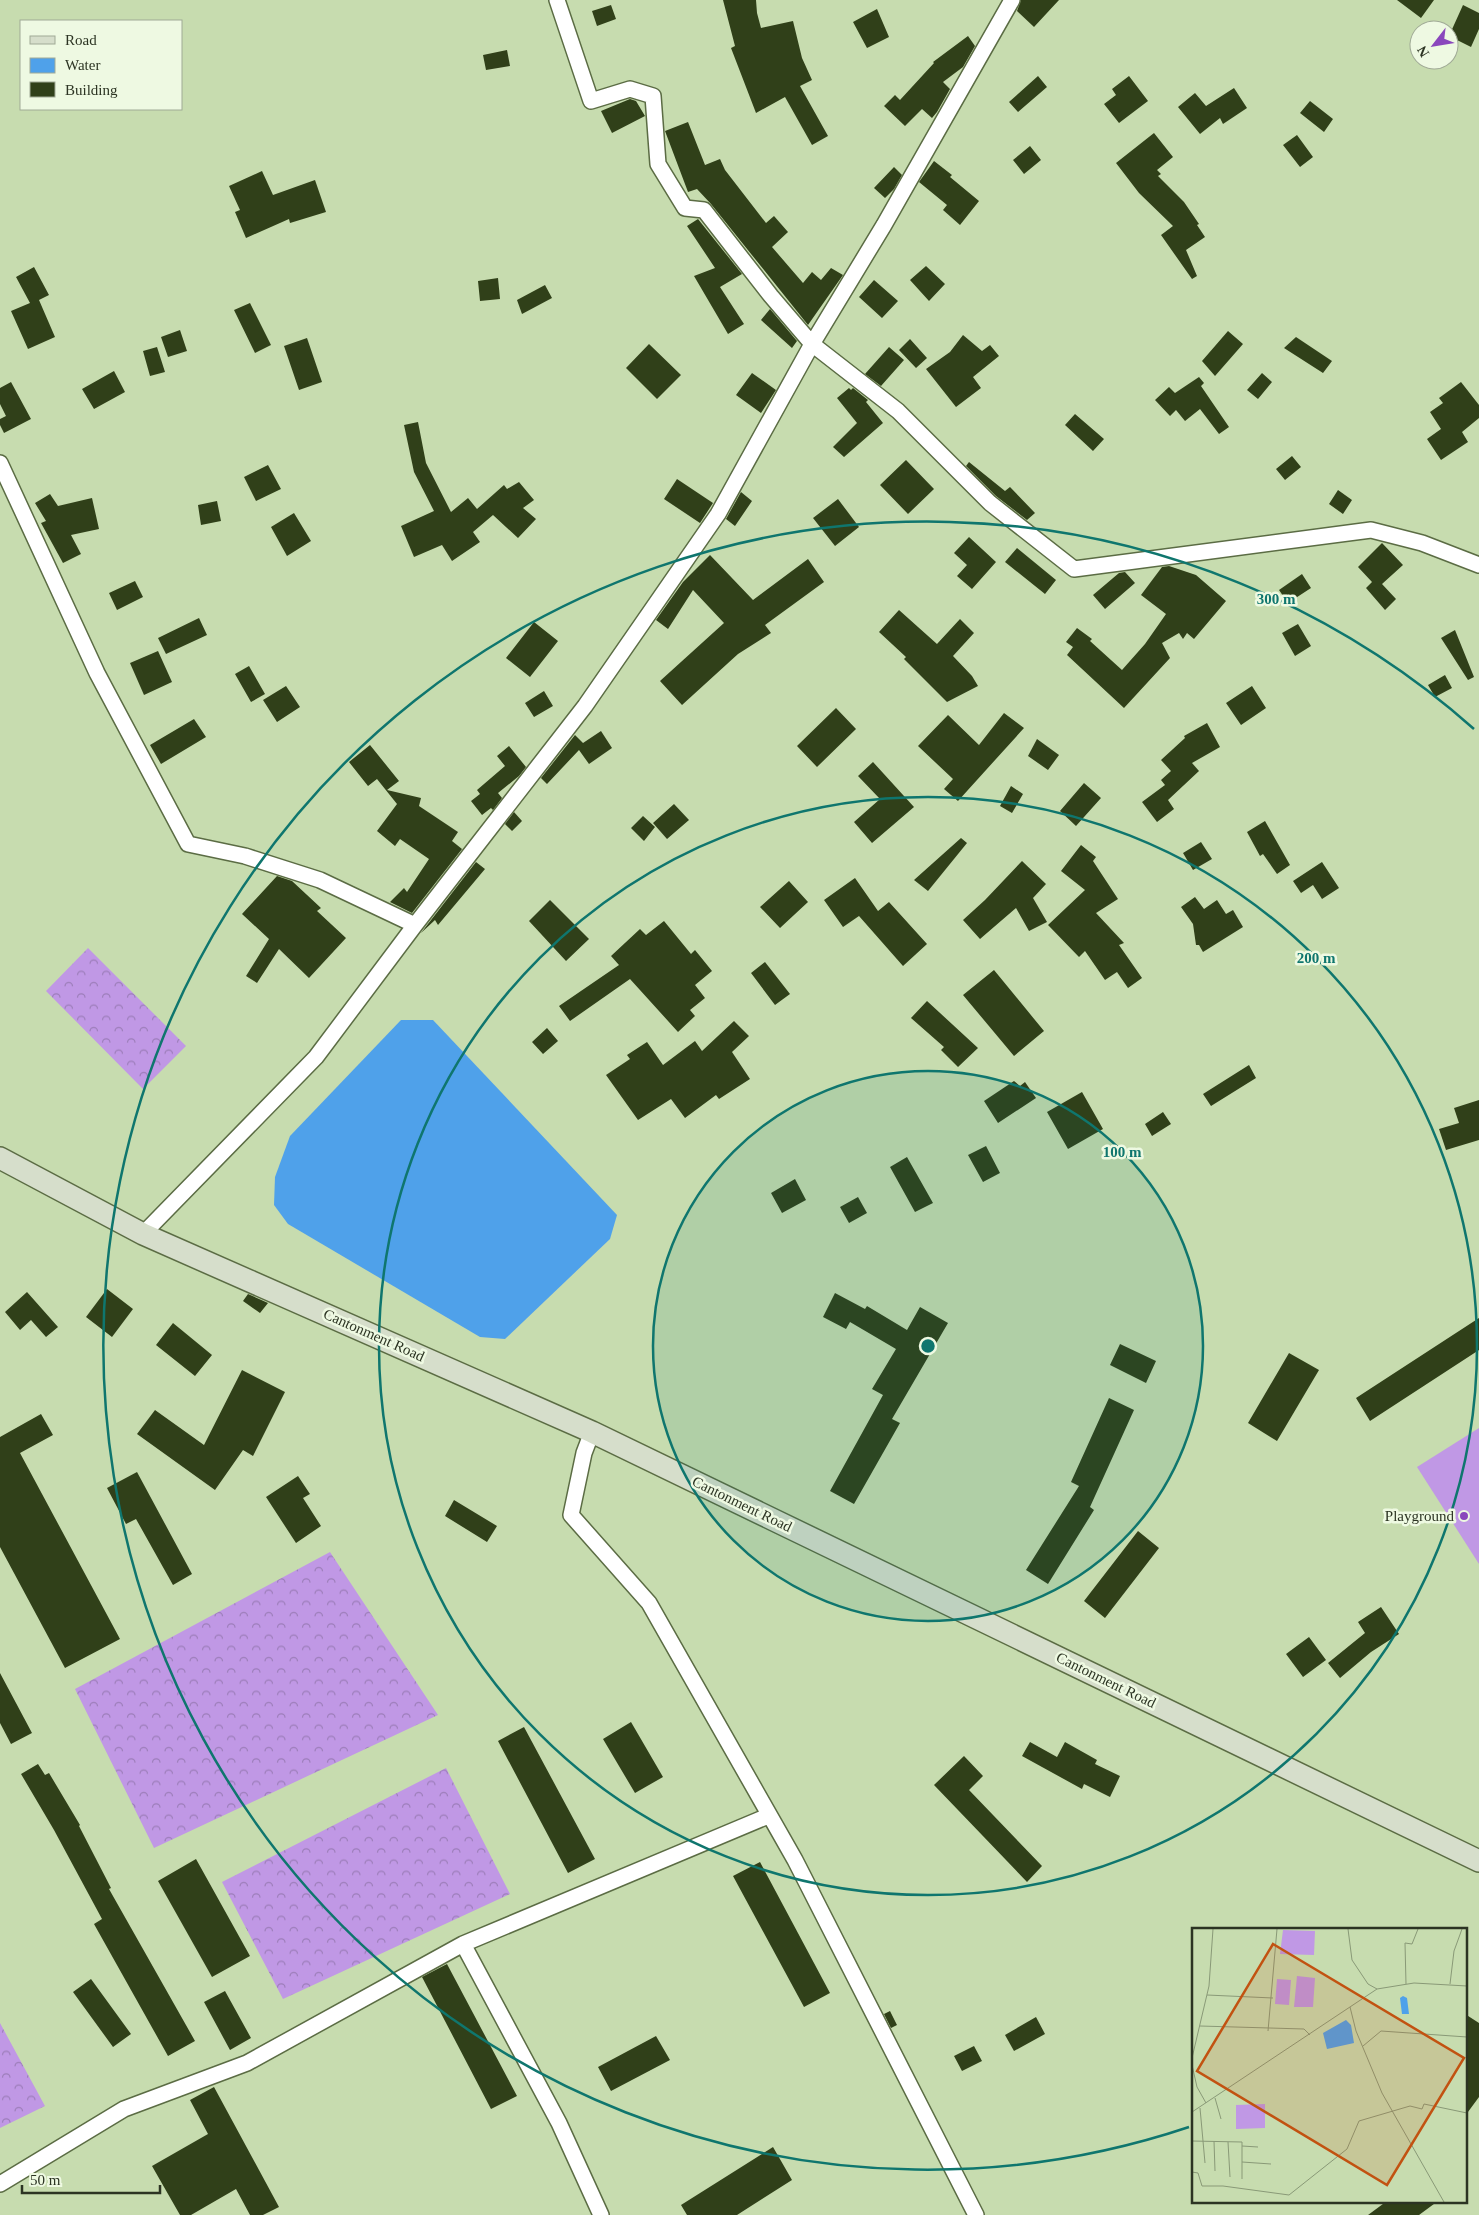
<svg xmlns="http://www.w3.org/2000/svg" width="1479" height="2215" viewBox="0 0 1479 2215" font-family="'Times New Roman',serif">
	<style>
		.forest { fill: url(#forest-crowns) }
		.pitch { fill: #c098e5 }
		.water { fill: #4fa1ea }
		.building { fill: #304019 }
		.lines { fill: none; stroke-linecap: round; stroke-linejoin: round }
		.street-casing { stroke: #5b6c44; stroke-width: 18 }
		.secondary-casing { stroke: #5b6c44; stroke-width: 24 }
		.street { stroke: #fff; stroke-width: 15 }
		.secondary { stroke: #d6decb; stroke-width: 21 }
		.ring { fill: none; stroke: #0f766e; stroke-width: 2.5 }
		.poi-dot { fill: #8a47bc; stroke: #eef9e2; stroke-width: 2 }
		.labels { text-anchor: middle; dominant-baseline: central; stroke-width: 5; stroke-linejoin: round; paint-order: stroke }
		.street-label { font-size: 15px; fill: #2c3423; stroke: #eef9e2 }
		.poi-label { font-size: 15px; fill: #2c3423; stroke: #eef9e2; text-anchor: end }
		.inset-road { fill: none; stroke: #899977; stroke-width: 1 }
		.view { fill: #c25211; fill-opacity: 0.15; stroke: #c25211; stroke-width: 2.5 }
		.inset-edge { fill: none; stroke: #2c3423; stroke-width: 2.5 }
		.centre { fill: #0f766e; stroke: #eef9e2; stroke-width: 2.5 }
		.ring-label { font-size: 15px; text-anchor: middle; font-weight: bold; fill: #0f766e; stroke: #eef9e2; stroke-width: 5; stroke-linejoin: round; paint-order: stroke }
	</style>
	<defs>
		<pattern id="forest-crowns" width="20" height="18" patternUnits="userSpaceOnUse" patternTransform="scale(1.25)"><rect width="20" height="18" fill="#c098e5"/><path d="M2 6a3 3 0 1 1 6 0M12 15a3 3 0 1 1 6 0" fill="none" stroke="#9c7db9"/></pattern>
	</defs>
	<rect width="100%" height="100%" fill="#c7dcaf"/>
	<path class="forest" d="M88,948L186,1046L143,1089L46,991Z
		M330,1552L438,1715L154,1848L75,1689Z
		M446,1768L510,1894L283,1999L222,1882Z
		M0,2023L45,2106L0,2128Z"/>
	<path class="pitch" d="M1479,1428V1564L1417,1467Z"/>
	<path class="water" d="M401,1020H433L617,1215L610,1239L505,1339L480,1337L288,1224L274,1205L275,1177L290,1136Z"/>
	<path class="building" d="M723,0H756L757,13L761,28L793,21L802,58L812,80L800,86L828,136L812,145L785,97L756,113L731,48L735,46Z
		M1021,0H1059L1034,27L1017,11Z
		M1397,0H1434L1421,18Z
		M611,5L616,19L597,26L592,11Z
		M1463,5L1479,13V29L1471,47L1449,36Z
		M877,9L889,37L867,48L853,22Z
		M968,36L975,46L963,67L943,82L950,89L937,112L932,118L922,109L905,126L884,106L895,95L900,100L934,63L933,62Z
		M507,50L510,66L486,70L483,55Z
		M1038,76L1047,87L1018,112L1009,102Z
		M1129,76L1148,101L1119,123L1104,104L1116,95L1112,89Z
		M1234,88L1247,108L1223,124L1220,118L1200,134L1178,107L1195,93L1206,106Z
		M630,99L636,101L645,116L612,133L601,111Z
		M1310,101L1333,119L1324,132L1300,113Z
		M688,122L705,165L720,159L725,170L766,223L774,216L788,232L772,247L803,283L812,272L821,280L831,268L843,275L808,325L711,204L697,189L688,192L665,131Z
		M1154,133L1173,157L1157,170L1161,174L1158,176L1184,202L1199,224L1197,225L1205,237L1186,250L1197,276L1192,279L1161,235L1173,226L1139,193L1116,163Z
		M1297,135L1313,157L1300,167L1283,145Z
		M1030,146L1041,160L1024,174L1013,160Z
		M934,161L952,175L950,177L979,201L960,225L943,210L947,205L919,182Z
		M894,167L902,175L894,189L885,198L874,188Z
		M262,171L273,195L315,180L326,212L290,223L289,219L246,238L235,212L240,210L229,186Z
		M698,219L742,274L720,287L744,324L728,334L694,276L715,268L687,226Z
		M926,266L945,284L929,301L910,280Z
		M34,267L49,295L39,300L55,337L28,349L11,311L30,303L16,277Z
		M498,278L500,299L480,301L478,281Z
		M874,280L898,301L882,318L859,297Z
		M545,285L552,298L522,314L517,300Z
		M250,303L271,345L255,353L234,310Z
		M770,309L797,341L792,348L761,320Z
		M180,330L187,351L168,357L161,337Z
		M1228,331L1243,344L1215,376L1202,361Z
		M963,335L982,351L990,345L999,356L973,377L981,388L956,407L926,369L950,352Z
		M1296,337L1332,361L1323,373L1284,348Z
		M307,338L322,382L299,390L284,346Z
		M910,339L927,358L916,368L899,350Z
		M649,344L681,375L657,399L626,368Z
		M157,347L165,372L150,376L143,351Z
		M889,347L904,360L881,386L865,374Z
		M114,371L125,392L94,409L82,389Z
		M752,373L776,390L761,413L736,395Z
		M1262,373L1272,382L1258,399L1247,390Z
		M1199,377L1204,383L1201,386L1229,427L1219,434L1200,409L1185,421L1176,410L1170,416L1155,400L1169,387L1175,393Z
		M11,382L31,419L4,433L0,425V419L6,416L0,404V388Z
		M1461,382L1479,405V418L1462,432L1468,442L1441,460L1427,439L1441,429L1430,412L1443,403L1439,398Z
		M849,388L851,390L853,388L868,400L866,402L883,423L844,457L833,447L857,423L837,398Z
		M1075,414L1104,439L1093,451L1065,425Z
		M418,422L426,463L451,512L468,498L477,509L504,485L507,489L519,482L534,500L523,508L536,519L518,538L493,515L473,532L480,542L452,561L442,545L414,557L401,526L434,511L414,472L404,425Z
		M1292,456L1301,467L1285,480L1276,469Z
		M906,460L934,489L908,514L880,485Z
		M969,462L1005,491L1010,487L1035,513L1027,520L996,496L966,466Z
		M268,465L281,489L256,501L244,477Z
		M677,479L713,503L700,523L664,499Z
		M1338,490L1352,500L1343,514L1329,504Z
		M741,492L752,501L735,526L726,519Z
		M50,494L58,506L92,498L99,529L71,535L81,554L63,563L41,523L46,521L35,503Z
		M838,499L859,527L835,546L813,518Z
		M217,501L221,521L201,525L198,505Z
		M294,513L311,541L287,556L271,527Z
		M969,537L996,562L972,589L957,576L967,565L954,553Z
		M1382,543L1403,565L1382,584L1396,599L1385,610L1366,588L1372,582L1358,567Z
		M1017,548L1056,580L1045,594L1005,562Z
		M710,555L753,600L808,559L824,582L765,625L771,633L738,654L682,705L660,681L724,623L693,590L668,629L656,620L683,582Z
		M1169,566L1196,575L1226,601L1194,639L1187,633L1183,639L1179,633L1162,643L1170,658L1124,708L1067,655L1073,647L1066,642L1077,628L1092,639L1090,641L1122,670L1145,644L1166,614L1141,595L1162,567Z
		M1125,572L1135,583L1105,609L1093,595L1119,573Z
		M1302,574L1311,588L1288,603L1279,590Z
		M135,581L143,597L117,610L109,593Z
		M899,610L937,644L960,619L974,633L953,656L972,676L978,686L947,702L904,659L906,657L879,632Z
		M199,618L207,635L166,654L158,638Z
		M534,622L558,641L530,677L506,658Z
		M1298,624L1311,646L1295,656L1282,633Z
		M1455,630L1474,677L1468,680L1441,638Z
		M158,651L172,682L144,695L130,663Z
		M249,666L265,694L251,702L235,674Z
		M1445,675L1452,688L1435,697L1428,685Z
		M286,686L300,707L277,722L263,700Z
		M1252,686L1266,708L1241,725L1226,703Z
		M544,691L553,706L534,717L525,703Z
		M836,708L856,729L817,767L797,746Z
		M1004,713L1024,728L958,801L944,789L953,779L918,746L948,715L979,745Z
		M194,719L206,737L161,764L150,745Z
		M1207,723L1220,747L1192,763L1199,771L1168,800L1174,809L1157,822L1142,802L1165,785L1161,780L1171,771L1161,760L1185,738L1184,736Z
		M601,731L612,748L589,764L579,750L547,784L541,778L575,735L583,743Z
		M1037,739L1059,755L1048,770L1028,756Z
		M370,745L399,781L387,790L421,798L419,806L458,832L452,841L462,849L412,913L390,902L404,888L407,892L429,859L400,839L395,846L377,831L397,804L377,779L368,786L349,762Z
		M509,746L526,767L519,776L498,793L502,798L493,810L491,808L482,815L471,801L480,794L477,790L505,766L497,756Z
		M873,762L914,807L872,843L854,822L880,799L858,776Z
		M1084,783L1101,798L1076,826L1060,811Z
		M1011,786L1023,794L1012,813L1000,806Z
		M674,804L689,820L667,839L653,823Z
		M514,812L522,821L512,831L505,824Z
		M643,816L655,827L644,841L631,828Z
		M1265,821L1290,865L1277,874L1263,854L1260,856L1247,832Z
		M961,838L967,843L928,891L914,880Z
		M1201,842L1212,859L1193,870L1183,853Z
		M1081,845L1096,857L1093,861L1118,899L1096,913L1124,943L1119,945L1142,978L1128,988L1117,972L1105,980L1085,951L1079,957L1048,925L1085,890L1061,871Z
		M1022,861L1046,884L1033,898L1047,922L1029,931L1016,908L980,939L963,920L985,900Z
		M476,862L485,869L438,925L435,920L421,933Z
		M1322,862L1339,888L1322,899L1313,885L1301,893L1293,881Z
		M277,876L292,881L321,908L317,911L346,938L309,978L279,949L257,983L246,976L269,939L242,914Z
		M855,878L878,911L889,902L927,944L903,966L859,916L843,927L824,900Z
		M789,881L808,902L780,928L760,907Z
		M1195,897L1204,909L1217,900L1226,914L1233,910L1243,927L1203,952L1199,945H1196L1193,924L1181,907Z
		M550,900L589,939L566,961L529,921Z
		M664,921L691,954L695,950L712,971L695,985L705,998L690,1010L695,1016L678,1032L630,979L570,1021L559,1006L619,965L611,956L640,929L646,935Z
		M765,962L790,994L775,1005L751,973Z
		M994,970L1044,1031L1014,1056L963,995Z
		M927,1001L978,1048L958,1067L941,1050L944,1047L911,1018Z
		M734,1021L749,1036L732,1052L750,1079L719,1099L716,1095L685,1118L671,1099L638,1120L606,1075L630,1059L627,1055L647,1042L663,1065L695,1041L702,1051Z
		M547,1028L558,1041L543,1054L532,1042Z
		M1249,1065L1256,1078L1211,1106L1203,1094Z
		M1014,1081L1020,1086L1025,1082L1036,1098L998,1123L984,1101Z
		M1082,1092L1103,1129L1068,1149L1047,1112Z
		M1479,1100V1140L1446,1150L1439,1129L1459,1123L1454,1108Z
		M1163,1112L1171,1124L1152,1136L1145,1124Z
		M986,1146L1000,1173L983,1182L968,1155Z
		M907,1157L933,1203L915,1212L890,1167Z
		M795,1179L806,1200L782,1213L771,1193Z
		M858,1197L867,1213L849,1223L840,1207Z
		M107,1289L133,1309L112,1337L86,1317Z
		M27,1292L58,1327L46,1337L31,1320L20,1330L5,1312Z
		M835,1293L865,1309L867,1306L907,1330L920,1307L948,1323L892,1419L900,1423L854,1504L830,1491L883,1395L872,1389L896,1349L850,1322L846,1329L823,1317Z
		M248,1294L268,1303L260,1313L243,1301Z
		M1479,1318V1350L1370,1421L1356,1398Z
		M173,1323L212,1355L195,1376L156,1345Z
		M1120,1344L1156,1361L1146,1383L1110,1365Z
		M1289,1353L1319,1370L1277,1441L1248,1423Z
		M242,1370L285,1392L253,1456L243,1450L215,1490L137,1434L155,1410L204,1445Z
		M1109,1398L1134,1410L1090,1507L1094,1510L1048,1584L1026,1570L1079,1486L1071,1482Z
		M41,1414L53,1435L20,1453L120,1639L65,1668L0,1547V1437Z
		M137,1472L192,1574L173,1585L136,1519L126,1524L107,1488Z
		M298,1476L310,1494L303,1498L321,1526L296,1543L266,1497Z
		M454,1500L497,1526L487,1542L445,1516Z
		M1138,1531L1159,1548L1105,1618L1084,1601Z
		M1381,1607L1399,1634L1371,1652L1340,1678L1328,1663L1365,1633L1358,1622Z
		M1309,1637L1326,1660L1303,1677L1286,1654Z
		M0,1673L32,1733L11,1744L0,1723Z
		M631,1722L663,1777L635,1793L603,1739Z
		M524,1727L595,1859L568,1873L498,1741Z
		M1030,1742L1057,1757L1065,1742L1097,1760L1095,1764L1120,1776L1110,1797L1084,1784L1082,1789L1022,1756Z
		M964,1756L983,1776L969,1790L1042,1866L1027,1882L934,1785Z
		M38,1764L45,1775L49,1773L80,1825L79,1826L111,1888L109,1889L195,2041L168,2056L94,1924L102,1919L54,1830L21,1774Z
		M196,1859L250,1956L212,1977L158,1881Z
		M760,1862L830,1993L804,2007L733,1876Z
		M447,1964L517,2096L491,2109L422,1977Z
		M91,1979L131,2034L113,2047L73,1992Z
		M225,1991L251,2038L230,2050L204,2002Z
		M890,2011L897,2025L891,2028L884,2014Z
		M1465,2014L1479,2023V2097L1465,2116Z
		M1036,2017L1045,2034L1014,2051L1005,2035Z
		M656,2036L670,2060L611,2091L598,2067Z
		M974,2046L982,2061L962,2071L954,2056Z
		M214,2087L279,2207L263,2215H250L236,2189L191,2215H180L152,2166L208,2134L190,2100Z
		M773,2147L792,2180L737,2215H687L681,2205Z
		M1387,2201H1438L1419,2215H1368Z"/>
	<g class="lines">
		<defs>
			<path id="street" d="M557,0L591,101L630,89L653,96L658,164L685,208L704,210L771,296L812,344L898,411L990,503L1074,569L1371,530L1422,543L1479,565
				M0,463L97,673L188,844L245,856L320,880L415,925
				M143,1234L316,1057L415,925L585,706L718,514L812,344L884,225L1012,0
				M592,1432L584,1453L571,1515L649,1603L795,1860L976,2215
				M463,1944L559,2123L601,2215
				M0,2184L124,2109L247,2063L463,1944L768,1816"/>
			<path id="secondary" d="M0,1158L143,1234L592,1432L1479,1861"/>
		</defs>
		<use href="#street" class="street-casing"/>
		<use href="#secondary" class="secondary-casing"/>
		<use href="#street" class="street"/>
		<use href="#secondary" class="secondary"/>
	</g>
	<circle cx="928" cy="1346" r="275" fill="#0f766e" fill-opacity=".12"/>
	<g class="ring">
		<circle cx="928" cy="1346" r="275"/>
		<circle cx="928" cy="1346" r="549"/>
		<path d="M1189 2127A824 824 0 1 1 1474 729"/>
	</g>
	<circle class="poi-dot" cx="1464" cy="1516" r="5"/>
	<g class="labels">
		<g class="street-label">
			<text transform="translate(374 1335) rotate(24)">Cantonment Road</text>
			<text transform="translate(742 1504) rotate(26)">Cantonment Road</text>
			<text transform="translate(1106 1680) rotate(26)">Cantonment Road</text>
		</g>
		<g class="poi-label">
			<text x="1454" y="1516">Playground</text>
		</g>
	</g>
	<g transform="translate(1192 1928)">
		<rect width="275" height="275" fill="#c7dcaf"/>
		<path d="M91,2L123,3L122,27L88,26ZM105,48L123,50L121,79H102ZM85,51L99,52L97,77L83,76Z" fill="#c098e5"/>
		<path d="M73,176V200L44,201V177Z" fill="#c098e5"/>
		<path d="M211,68L215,70L217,86H210L208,70ZM154,92L159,97L162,115L135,121L131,105Z" fill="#4fa1ea"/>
		<path class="inset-road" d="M156,1L160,32L176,56L185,61M214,56L213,15L220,16L226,1M258,56L262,23L270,1M15,67L81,70M158,79L164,103L190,165L252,274M8,98L112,101L118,107M76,103L85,1M171,118L189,103L275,109M0,130L17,58L21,1M0,137L5,159L14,175M23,170L29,191M8,180L13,235M0,184L185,61L222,55L275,58M0,213L50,214V234L79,236M22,213L23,243M36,214L38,249M50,218L66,219M50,234V251M0,244L6,245L10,258H31L97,267L155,221L167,193L218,178L230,181L232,176L275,185"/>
		<path class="view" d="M81,16L272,130L195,257L5,143Z"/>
		<rect width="275" height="275" class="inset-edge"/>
	</g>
	<circle cx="928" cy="1346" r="8" class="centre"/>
	<g class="ring-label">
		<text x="1276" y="604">300 m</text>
		<text x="1316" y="963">200 m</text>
		<text x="1122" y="1157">100 m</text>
	</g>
	<rect x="20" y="20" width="162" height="90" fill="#eef9e2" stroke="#a0aa96"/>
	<rect x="30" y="36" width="25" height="8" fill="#d6decb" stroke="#a0aa96"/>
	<text x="65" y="45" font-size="15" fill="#2c3423">Road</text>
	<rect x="30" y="58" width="25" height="15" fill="#4fa1ea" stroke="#a0aa96"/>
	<text x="65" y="70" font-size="15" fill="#2c3423">Water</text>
	<rect x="30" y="82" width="25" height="15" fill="#304019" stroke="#a0aa96"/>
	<text x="65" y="95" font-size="15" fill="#2c3423">Building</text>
	<g transform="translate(1434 45) rotate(239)"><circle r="24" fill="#eef9e2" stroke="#a0aa96"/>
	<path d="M0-4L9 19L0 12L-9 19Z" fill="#8a47bc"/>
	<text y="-8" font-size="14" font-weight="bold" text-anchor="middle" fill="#2c3423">N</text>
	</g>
	<path d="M22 2185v8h138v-8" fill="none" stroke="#2c3423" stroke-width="2.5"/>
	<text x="30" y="2185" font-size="15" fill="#2c3423" stroke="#eef9e2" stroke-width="4" paint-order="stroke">50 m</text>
</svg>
